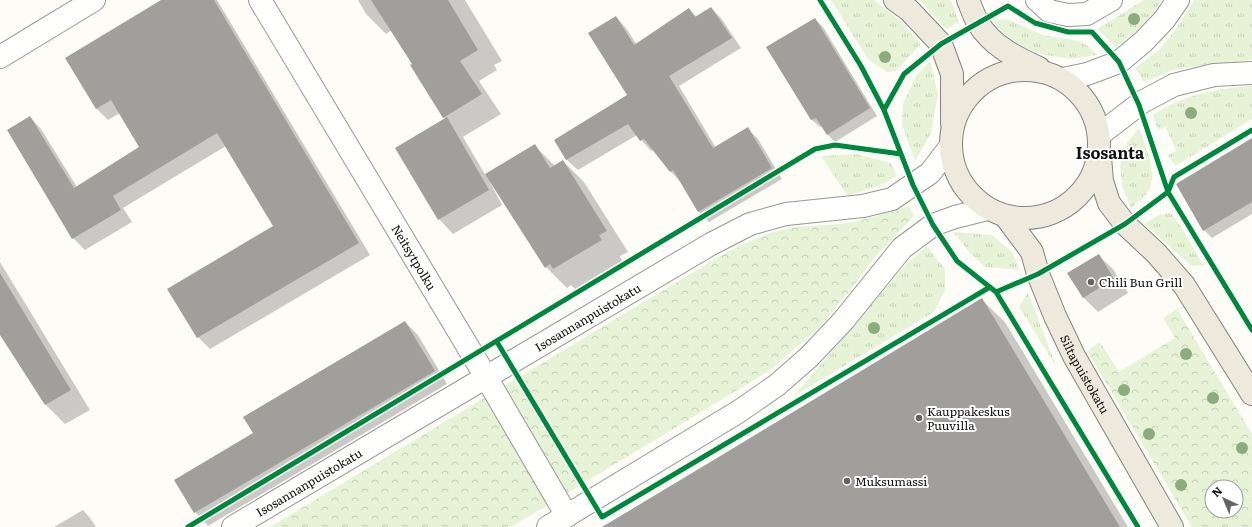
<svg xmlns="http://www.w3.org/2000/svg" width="1252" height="527" viewBox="0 0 1252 527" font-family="Literata,serif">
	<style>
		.grass { fill: url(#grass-tufts) }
		.park { fill: url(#park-crowns); fill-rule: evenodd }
		.shadow { fill: #0003 }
		.building { fill: #a19f9c }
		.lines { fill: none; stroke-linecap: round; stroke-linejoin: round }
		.minor-casing { stroke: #979795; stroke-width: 24 }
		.major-casing { stroke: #858482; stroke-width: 24 }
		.minor { stroke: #fffffe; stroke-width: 22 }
		.major { stroke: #ede9dc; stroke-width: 22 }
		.cycleway-casing { stroke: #fff; stroke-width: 8 }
		.cycleway { stroke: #00873e; stroke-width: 5 }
		.tree { fill: #8cac80 }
		.poi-dot { fill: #646362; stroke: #fff; stroke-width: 1.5 }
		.labels { text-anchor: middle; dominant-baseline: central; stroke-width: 4; stroke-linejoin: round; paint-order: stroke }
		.street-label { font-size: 12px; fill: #111; stroke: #fff }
		.poi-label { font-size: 12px; fill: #111; stroke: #fff; text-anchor: start }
		.district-label { font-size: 16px; font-weight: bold; fill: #111; stroke: #fff }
	</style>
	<defs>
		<pattern id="grass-tufts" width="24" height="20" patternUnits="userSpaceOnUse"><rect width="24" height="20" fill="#e7f3d7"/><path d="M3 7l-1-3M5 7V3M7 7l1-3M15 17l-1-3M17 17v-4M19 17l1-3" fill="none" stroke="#c5cfb8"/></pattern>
		<pattern id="park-crowns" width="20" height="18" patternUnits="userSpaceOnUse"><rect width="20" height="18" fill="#e7f3d7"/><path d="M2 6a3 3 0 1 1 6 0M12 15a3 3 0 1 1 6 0" fill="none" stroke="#c5cfb8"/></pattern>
	</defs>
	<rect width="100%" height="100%" fill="#fdfcf7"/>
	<path class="grass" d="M831,0H874L902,22L921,44L896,71L887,72L868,59Z
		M919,0H951L959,22L947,29Z
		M1144,0H1162C1148,22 1137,32 1116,47L1097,29Z
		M1194,0H1252V60L1199,66L1173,70L1144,82L1135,68L1159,50L1174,32Z
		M1007,19C1018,23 1033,32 1044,35C1066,41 1081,35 1097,55L1070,59L1041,54L1013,43L993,22L999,20Z
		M930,61L938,94L931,133L915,161L902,125L903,104L916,76Z
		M1252,86V119L1177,165L1173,163L1168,155L1176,151L1166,127L1158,130L1153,115C1186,94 1214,89 1252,86Z
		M1139,128C1145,144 1158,173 1149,190C1145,197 1137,203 1131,208L1122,186L1120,166L1127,143Z
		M856,154L891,163L897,176C881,186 866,191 847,195L821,156Z
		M1171,213L1182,228L1203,265L1192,266L1144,224L1159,215Z
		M953,232L992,235L1012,252L1020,270L985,267L971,254Z
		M927,246L945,269V290L934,312L794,396L905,265Z
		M1028,292L1056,366L1019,307Z"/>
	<path class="park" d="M909,206L914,216L876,256L851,289L820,327L769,371L511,527H270L720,256C740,246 761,235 782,230C801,225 821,226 840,224C864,221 886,213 909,206Z
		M1177,309L1252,434V527H1192L1087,351L1100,342L1119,372L1175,338L1163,318ZM1212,487H1236V511H1212Z"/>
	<path class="shadow" d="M164,0H217L370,255L210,349L198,337L168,290L274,226L226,146L123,208L132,222L85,250L73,238L30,117L41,129L77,187L140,147L120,113L108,120L96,108Z
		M358,0H465L502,61L494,65L497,70L479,81L501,114L463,137L486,176L535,146L555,166L563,161L584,182L628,252L620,256L622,261L575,289L571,285L567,288L546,267L491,182H490L502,205L453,234L439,219L445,119L392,30L386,34L366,14Z
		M711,8L721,18L741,48L679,86L716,148L748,129L758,139L782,179L709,222L699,212L682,183L671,172L653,150L651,151L637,135L578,170L567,160L555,140L628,96L616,17L626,28L637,45L689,10L697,17Z
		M815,19L823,27L877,116L835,142L827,134L822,126L820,127L812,120L767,48Z
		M1252,139V214L1212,238L1204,230L1177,184Z
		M1098,255L1113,269L1128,293L1098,312L1084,298L1069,274Z
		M0,262L90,410L65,424L46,405L0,333Z
		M982,300L1005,322L1128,527H604Z
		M405,322L418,335L447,384L208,526L195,512L254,433Z
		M83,510L90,518L96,527H54Z"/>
	<path class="building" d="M161,0H214L359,243L197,338L167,289L273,226L217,133L113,196L121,210L72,239L7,130L30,116L74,188L139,147L111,100L96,109L65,58Z
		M371,0H448L478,50L460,61L482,94L443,118L410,65L412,64Z
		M711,7L732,38L669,76L713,148L748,127L772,168L698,212L673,170L670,172L644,139L640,141L628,124L566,160L554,140L627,95L588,33L616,16L634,45L689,8L695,17Z
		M815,18L870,108L827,135L816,118L811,120L766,47Z
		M447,117L489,190L438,220L395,148Z
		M1252,138V202L1203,231L1176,184Z
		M535,144L550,168L563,160L607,231L599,235L602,240L553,269L550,264L545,268L485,174Z
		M1099,254L1114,279L1083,298L1067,273Z
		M0,273L71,390L45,405L0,335Z
		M982,298L1120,527H602L717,458Z
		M405,321L435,371L194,513L174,480L253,433L243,417Z"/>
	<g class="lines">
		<defs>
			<g id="minor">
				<path id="s1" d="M260,0L486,377L567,516"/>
				<path d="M1037,0L1049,11L1068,15L1087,14L1111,0"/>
				<path d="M0,57L94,0"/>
				<path d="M1063,79L1087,74L1119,62L1143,42L1164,20L1178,0"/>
				<path d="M1099,135L1142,102L1174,85L1214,75L1252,73"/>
				<path id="s2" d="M233,527L711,244L750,224L786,214L863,206L892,199L930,173L950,147"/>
				<path d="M548,527L738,412L777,385L809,357L843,321L902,248L933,225L955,217L987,209"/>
			</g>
			<g id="major">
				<path d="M895,0L909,10L941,44L952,74V123"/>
				<path d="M968,0C971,7 974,16 978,23C992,46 1015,57 1039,68"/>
				<circle cx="1025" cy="144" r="74"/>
				<path d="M1100,157L1102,181L1109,203L1125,224L1156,253L1184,285L1252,394"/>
				<path id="s3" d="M1006,217L1032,252L1038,274L1055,316L1074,356L1172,527"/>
			</g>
		</defs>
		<use href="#minor" class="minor-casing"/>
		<use href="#major" class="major-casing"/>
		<use href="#minor" class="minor"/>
		<use href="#major" class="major"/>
		<defs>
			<path id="cycleway" d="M820,0L861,66L884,110L913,185L933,225L957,261L996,292L1138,527
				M884,110L904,74L941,44L1008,6L1035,23L1068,32H1092L1119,62L1139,105L1168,192L1125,224L1038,274L996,292
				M1252,130L1174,177L1168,192L1252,330
				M497,342L602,517L990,287
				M188,527L815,149L835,145L901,154"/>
		</defs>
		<use href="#cycleway" class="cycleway-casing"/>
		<use href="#cycleway" class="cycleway"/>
	</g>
	<g class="tree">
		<circle cx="1134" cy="19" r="6"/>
		<circle cx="885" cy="57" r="6"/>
		<circle cx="1191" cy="113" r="6"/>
		<circle cx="874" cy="328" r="6"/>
		<circle cx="1186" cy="354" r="6"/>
		<circle cx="1124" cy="390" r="6"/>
		<circle cx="1213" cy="398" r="6"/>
		<circle cx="1149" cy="434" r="6"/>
		<circle cx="1242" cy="448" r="6"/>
		<circle cx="1181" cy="485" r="6"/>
	</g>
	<g class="poi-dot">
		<circle cx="1091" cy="282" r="4"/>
		<circle cx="919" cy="418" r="4"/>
		<circle cx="847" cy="481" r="4"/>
	</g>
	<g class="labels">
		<g class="street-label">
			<text stroke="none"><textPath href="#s1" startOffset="300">Neitsytpolku</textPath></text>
			<text stroke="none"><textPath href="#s2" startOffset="412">Isosannanpuistokatu</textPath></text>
			<text stroke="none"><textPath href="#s3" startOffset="177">Siltapuistokatu</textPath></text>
			<text stroke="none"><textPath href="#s2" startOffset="88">Isosannanpuistokatu</textPath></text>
		</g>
		<g class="poi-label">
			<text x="1099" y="282">Chili Bun Grill</text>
			<text x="927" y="411">Kauppakeskus<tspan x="927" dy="14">Puuvilla</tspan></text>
			<text x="855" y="481">Muksumassi</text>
		</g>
		<g class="district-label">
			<text x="1110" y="152">Isosanta</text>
		</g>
	</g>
	<g transform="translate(1224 499) rotate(316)"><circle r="19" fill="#ffffff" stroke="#a0a0a0"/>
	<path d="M0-3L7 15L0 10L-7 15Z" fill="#646362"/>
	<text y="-6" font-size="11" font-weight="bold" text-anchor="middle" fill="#111111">N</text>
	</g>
</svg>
